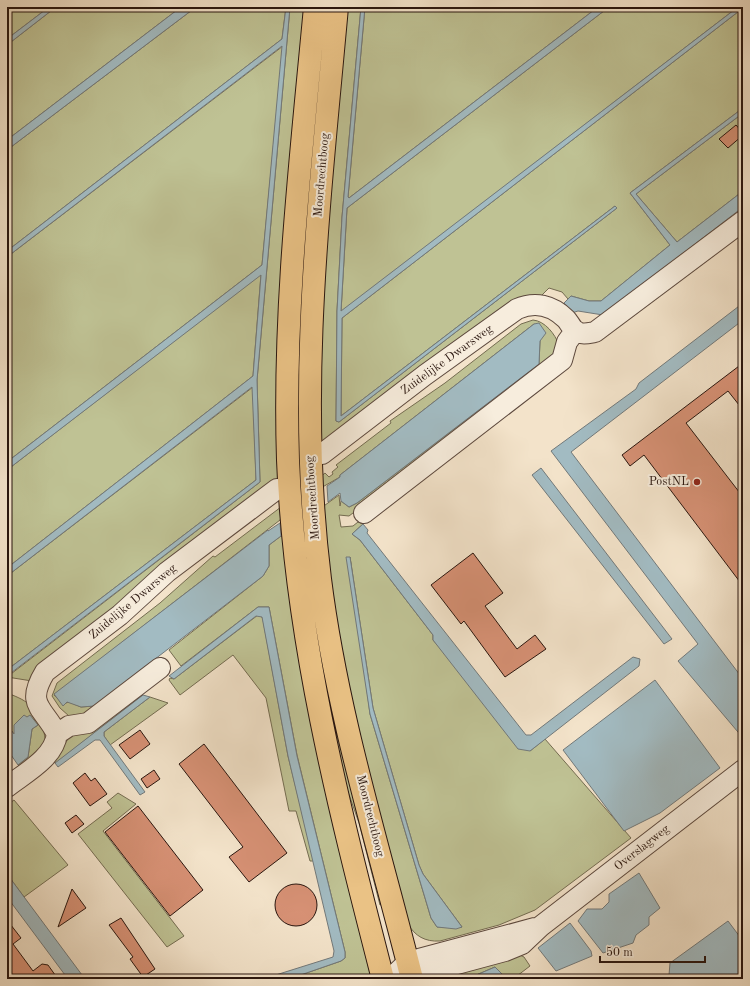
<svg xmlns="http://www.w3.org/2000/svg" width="750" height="986" viewBox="0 0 750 986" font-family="'Old Standard TT',serif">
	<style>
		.green { fill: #bfc294; stroke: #746c51; fill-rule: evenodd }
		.water { fill: #a2bbc2; stroke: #72797a }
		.building { fill: #d79175; stroke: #29150e }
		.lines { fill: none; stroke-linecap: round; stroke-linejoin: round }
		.minor-casing { stroke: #5c483d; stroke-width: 22 }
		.major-casing { stroke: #29150e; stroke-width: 24 }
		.minor { stroke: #f7eddd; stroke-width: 20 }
		.major { stroke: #eac285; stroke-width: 22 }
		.poi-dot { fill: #8f2418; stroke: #f7eddd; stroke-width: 1.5 }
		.labels { text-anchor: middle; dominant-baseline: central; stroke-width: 4; stroke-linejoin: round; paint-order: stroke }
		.street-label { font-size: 12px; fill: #29150e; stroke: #f7eddd }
		.poi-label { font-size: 12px; fill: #29150e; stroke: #f7eddd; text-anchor: end }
	</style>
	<rect width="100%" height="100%" fill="#f3e3ca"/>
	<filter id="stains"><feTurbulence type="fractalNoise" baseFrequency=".005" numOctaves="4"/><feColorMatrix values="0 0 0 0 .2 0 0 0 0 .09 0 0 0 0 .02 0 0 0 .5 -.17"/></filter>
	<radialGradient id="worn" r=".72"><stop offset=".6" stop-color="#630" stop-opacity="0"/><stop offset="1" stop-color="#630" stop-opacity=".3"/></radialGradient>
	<path class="green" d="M7,7H49L7,39Z
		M56,7H181L7,140V45Z
		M196,7H286L282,39L7,251V150Z
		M290,7H307L280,479L32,681L7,677L260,482L257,380Z
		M345,7H361L342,217L337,311L336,421L339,422L617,208L615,206L341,416L342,318L743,8V108L630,193L670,245L601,301H589L571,296L568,299L562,292L549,288L540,297L318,449V345Z
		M365,7H598L349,198L348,197Z
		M609,7H738L341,312L347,208Z
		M283,46L262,265L7,462V257Z
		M743,113V191L677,242L636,194Z
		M261,274L253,376L7,568V470Z
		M533,320C545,321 555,334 559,345C560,349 558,354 558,358L349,516L339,515L341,527L353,526L358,522L363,524L352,534L360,540L433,635V640L530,751L545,739L631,838L535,910L499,925L440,941C425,942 415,936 408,924L352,716L332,613L321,508L339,495L340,506L341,501L349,507L357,503L539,364L540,341L536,325L534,324L340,475V477L319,489V478L325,473L329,477L333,474L332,472L338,467L336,465L391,423L390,421L445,383L521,324ZM350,557L373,708L419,865L423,874L462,927H437L431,918L370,714Z
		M253,387L256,480L7,670V576Z
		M281,507L282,517L280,520L54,695L63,704L69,702L81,707L94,706L95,713L69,716L60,708L52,696L57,683L160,603L213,556L215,557Z
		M306,520L385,904L380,905L359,823L334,752L300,524Z
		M281,536L286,538L374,974L356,979H289L341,961L345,958V952L297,755L269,607H258L181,666L169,650L263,576L269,566V545Z
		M258,615L262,617L263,620L288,756L314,861H310L296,811H289L266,698L233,655L180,695L169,680L170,678L174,679Z
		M7,693C15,696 23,699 30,705C40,713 48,737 44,749L20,767L18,765L28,757L32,729L38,725L15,735L7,725Z
		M137,695H143L56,763L52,761L63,747L69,737Z
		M150,697L168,703L110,745L104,736V732Z
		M118,793L136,804L103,831L184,936L167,947L78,834L112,808L107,802Z
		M14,800L68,865L24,897L7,874V805Z
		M516,953L524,957L530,966L513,979H504V976L495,967L467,979H444L448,975Z"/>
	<path class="water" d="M49,7H56L7,45V39Z
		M181,7H196L7,150V140Z
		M286,7H290L257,380L260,482L7,676V670L256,480L252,387L7,576V568L253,376L261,275L7,470V462L262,265L282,46L7,257V251L282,39Z
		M361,7H365L348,197L349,198L598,7H609L347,208L341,311L738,7L743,8L342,318L341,416L615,206L617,208L339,422L336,421L337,311L342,217Z
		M743,108V113L636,194L677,242L743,191V207L603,315L578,311L572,313L564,303L571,296L589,301H601L670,245L630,193Z
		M743,303V320L571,452L743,679V738L678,661L698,644L551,451L636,389L639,383Z
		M539,323L546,333L540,341L539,364L357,503L349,507L341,501L340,493L328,502L327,486L340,477V475L534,324Z
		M541,468L672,639L664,644L532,475Z
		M280,523L281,536L269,545V566L263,576L94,706L81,707L67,702L63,706L54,694L268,530V531Z
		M363,524L368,530L367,533L526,735H531L633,657L640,659L639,666L530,751L518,749L433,640V635L360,540L352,534Z
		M346,557H350L373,708L419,865L423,874L462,927L456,929L437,927L431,918L370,714Z
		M258,607H269L297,756L345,952V958L341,961L289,979H263L333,957L334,951L288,756L262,617L256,616L174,679L169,676Z
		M655,680L720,768L660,813L624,831L563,750Z
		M143,695L150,697L104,732V736L145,792L140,795L100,740H95L58,767L55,763Z
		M24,715L27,717L30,715L38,725L32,729L28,757L18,765L9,752C12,747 7,734 7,725L14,734V725Z
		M639,873L660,908L649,917V925L636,935L633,943L603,953L578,921L587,909H602L609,902V894Z
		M7,874L85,979H68L7,897Z
		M728,921L743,941V979H672L669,975L670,963Z
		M570,923L591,951L592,956L556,971L538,948Z
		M495,967L504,976V979H467Z"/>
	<path class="building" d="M736,125L743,133V135L728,148L719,139Z
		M743,363V410L728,391L686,423L743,497V586L644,455L630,466L622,455Z
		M473,553L503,593L485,606L517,649L535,635L546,649L505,677L464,621L461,624L431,585Z
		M140,730L150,744L130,759L119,745Z
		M204,744L287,853L249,882L229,857L243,847L179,764Z
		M154,770L160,779L147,788L141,779Z
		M85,773L91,781L95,778L107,794L90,806L73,783Z
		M138,806L203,890L170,916L105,832Z
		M76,815L84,824L72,833L65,823Z
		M275 905a21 21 0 1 1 42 0a21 21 0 1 1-42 0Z
		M72,889L86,908L58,927Z
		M121,918L155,969L143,977L130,959L133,957L109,925Z
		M7,920L21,938L13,944L33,971L42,964L48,965L58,979H15L7,969Z"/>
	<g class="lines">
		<defs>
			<path id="minor" d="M322,454L425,375L517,309C535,301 552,305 566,319C569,322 572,329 576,331C581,335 589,333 595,332L743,221
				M364,513L562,360L567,342L575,331
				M57,734L69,726L88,723L160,668
				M7,787C25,773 54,758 57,734C43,707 25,705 45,672L120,615L167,572L277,489
				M412,976L505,951L522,944L541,926L743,770
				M390,979L408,962L535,928"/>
			<path id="major" d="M315,7C301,158 283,309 288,460C295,638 339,808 383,979
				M337,7C320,197 296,388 320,579C337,715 379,847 412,979"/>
		</defs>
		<use href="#minor" class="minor-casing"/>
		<use href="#major" class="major-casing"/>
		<use href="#minor" class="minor"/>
		<use href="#major" class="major"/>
	</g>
	<circle class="poi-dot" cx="697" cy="482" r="4"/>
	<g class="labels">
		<g class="street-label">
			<text transform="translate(322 175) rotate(-85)">Moordrechtboog</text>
			<text transform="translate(447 360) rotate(-36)">Zuidelijke Dwarsweg</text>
			<text transform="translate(313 498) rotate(-94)">Moordrechtboog</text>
			<text transform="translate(133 602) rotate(-40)">Zuidelijke Dwarsweg</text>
			<text transform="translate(370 816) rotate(76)">Moordrechtboog</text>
			<text transform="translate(642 848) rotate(-38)">Overslagweg</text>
		</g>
		<g class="poi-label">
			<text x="689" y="482">PostNL</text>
		</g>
	</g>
	<rect width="750" height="986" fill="none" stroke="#f3e3ca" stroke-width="24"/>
	<rect x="8" y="8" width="734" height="970" fill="none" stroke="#29150e" stroke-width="2"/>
	<rect x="12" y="12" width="726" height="962" fill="none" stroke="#29150e"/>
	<path d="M600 956v6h105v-6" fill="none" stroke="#29150e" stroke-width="2"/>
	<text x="606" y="956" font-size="12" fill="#29150e" stroke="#f7eddd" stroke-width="3" paint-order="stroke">50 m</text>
	<rect width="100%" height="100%" filter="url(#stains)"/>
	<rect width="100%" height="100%" fill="url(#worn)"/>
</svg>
